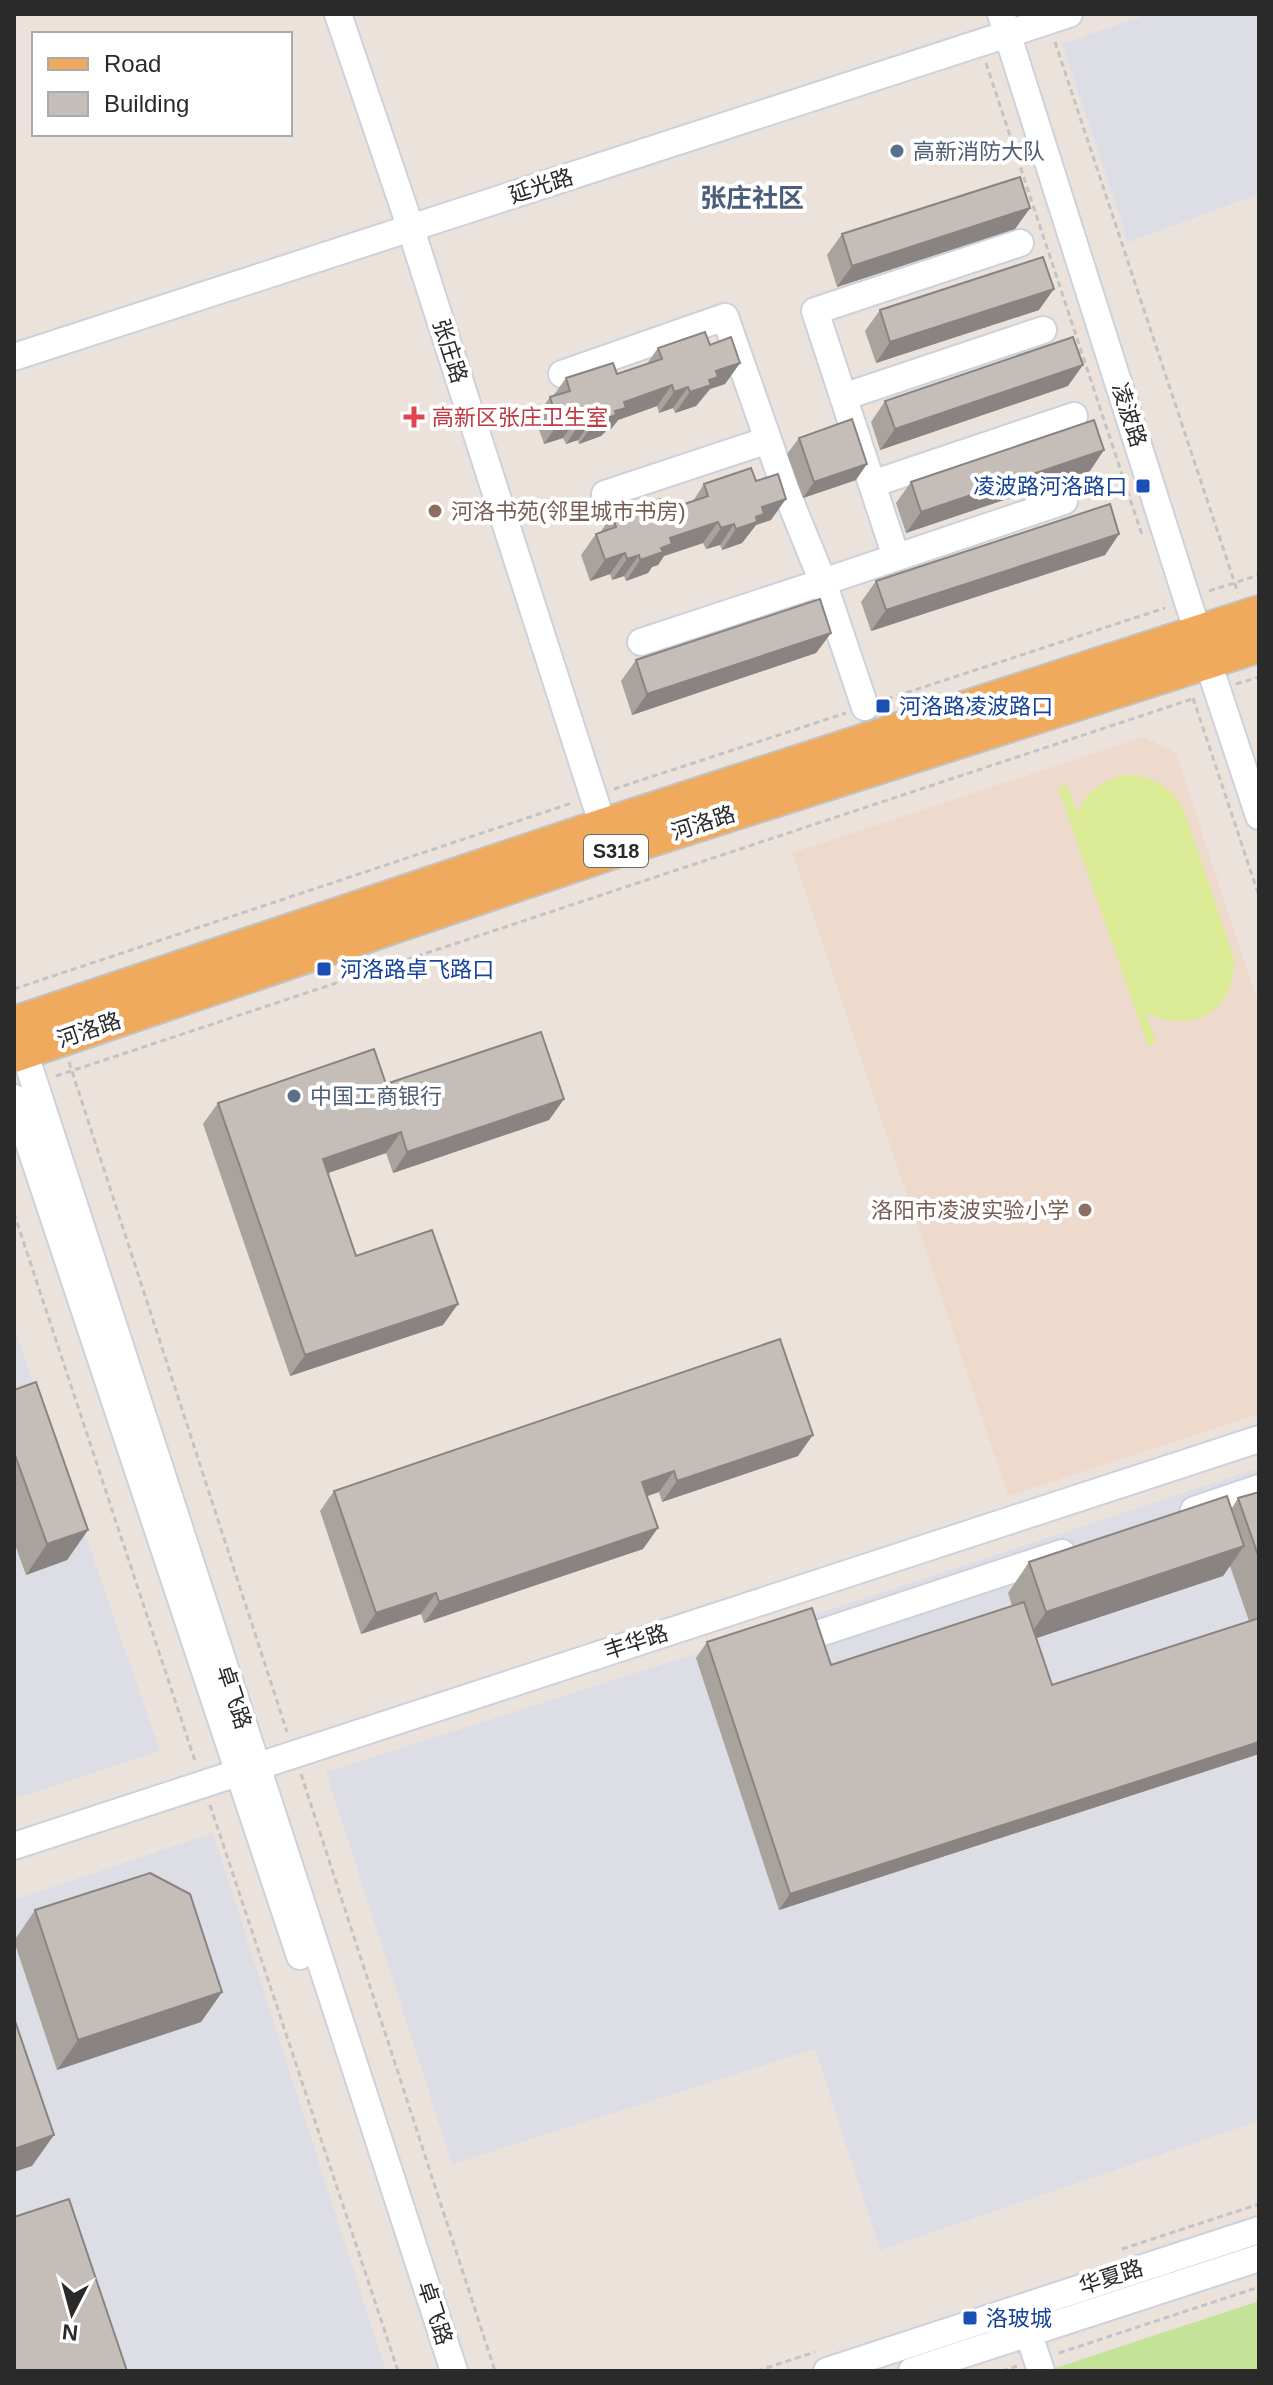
<svg xmlns="http://www.w3.org/2000/svg" width="1273" height="2385" viewBox="0 0 1273 2385" font-family="Arial,'Noto Sans SC',sans-serif">
	<style>
		.industrial { fill: #dddde5 }
		.education { fill: #eedacc }
		.green { fill: #c4e399 }
		.pitch { fill: #dbea95 }
		.lines { fill: none; stroke-linecap: round; stroke-linejoin: round }
		.minor-casing { stroke: #cbd2dc; stroke-width: 30 }
		.major-casing { stroke: #c3c3c3; stroke-width: 38 }
		.path { stroke: #c3c3c3; stroke-width: 3; stroke-dasharray: 6 4; stroke-linecap: butt }
		.minor { stroke: #fff; stroke-width: 26 }
		.major { stroke: #f0aa5d; stroke-width: 34 }
		.wall { fill: #a9a39e; fill-rule: evenodd }
		.shaded-wall { fill: #898481 }
		.building { fill: #c4bdb8; stroke: #898481; stroke-width: 2 }
		.service-dot { fill: #5c6f8a; stroke: #fff; stroke-width: 3 }
		.health-dot { fill: #e0444e; stroke: #fff; stroke-width: 3 }
		.transit-dot { fill: #1a4fb4; stroke: #fff; stroke-width: 3 }
		.education-dot { fill: #8d6e63; stroke: #fff; stroke-width: 3 }
		.labels { text-anchor: middle; dominant-baseline: central; stroke-width: 8; stroke-linejoin: round; paint-order: stroke }
		.shield { fill: #fff; stroke: #6a6a6a; stroke-width: 2 }
		.shield-label { font-size: 20px; font-weight: bold; fill: #2a2a2a }
		.service-label { font-size: 22px; fill: #4e5e75; stroke: #fff; text-anchor: start }
		.street-label { font-size: 22px; fill: #2a2a2a; stroke: #fff }
		.health-label { font-size: 22px; fill: #be3a42; stroke: #fff; text-anchor: start }
		.transit-label { font-size: 22px; fill: #164399; stroke: #fff; text-anchor: start }
		.education-label { font-size: 22px; fill: #785e54; stroke: #fff; text-anchor: start }
		.quarter-label { font-size: 26px; font-weight: bold; fill: #4b5f7b; stroke: #fff }
	</style>
	<rect width="100%" height="100%" fill="#ece2dc"/>
	<path class="industrial" d="M1148,14H1259V194L1128,242L1062,44Z
		M14,1328L160,1751L14,1799Z
		M1259,1468V2121L880,2250L815,2049L452,2164L326,1772L689,1656Z
		M213,1833L386,2371H14V1900Z"/>
	<path class="education" d="M1143,737L1176,753L1259,1005V1414L1008,1496L792,853Z"/>
	<path class="green" d="M1259,2301V2371H1046Z"/>
	<path class="pitch" d="M1123,775C1151,775 1170,785 1184,810L1234,958C1236,1012 1192,1035 1146,1013L1156,1042L1148,1046L1058,788L1067,785L1077,813C1087,792 1101,781 1123,775Z"/>
	<g class="lines">
		<defs>
			<path id="minor" d="M338,14L406,214L603,826
				M1001,14L1187,599L1259,816
				M14,357L1069,14
				M562,374L725,317L786,491L823,582L641,642
				M843,397L1043,330
				M872,484L1074,416
				M605,494L768,440
				M896,557L815,311L1020,243
				M865,707L823,582L1064,501
				M19,1036L454,2371
				M14,1098L300,1956
				M1194,1510L1259,1488
				M817,1634L1062,1553
				M14,1846L1259,1439
				M1028,2332L1041,2371
				M827,2371L1259,2230
				M912,2371L1259,2258"/>
			<path id="major" d="M14,1024L603,826L1259,613
				M14,1055L611,852L1259,645"/>
		</defs>
		<use href="#minor" class="minor-casing"/>
		<use href="#major" class="major-casing"/>
		<path class="path" d="M1055,42L1238,593
			M986,63L1143,538
			M1209,591L1259,575
			M1236,684L1259,677
			M1193,698L1259,896
			M887,699L1165,608
			M614,789L846,713
			M14,989L572,803
			M69,1062L287,1732
			M56,1076L1195,698
			M14,1213L196,1764
			M301,1774L495,2371
			M210,1805L398,2371
			M1122,2249L1259,2204
			M1059,2353L1259,2287
			M757,2371L815,2352
			M1002,2371L1017,2366"/>
		<use href="#minor" class="minor"/>
		<use href="#major" class="major"/>
	</g>
	<path class="wall" d="M1030,208L1015,229L837,287L827,255L842,234Z
		M880,310H1039L876,363L865,331Z
		M710,345L740,363L725,384L710,389L696,406L675,413L673,408L659,413L657,406L618,420L611,429L606,431L601,436L579,444L578,440L566,444L563,438L544,444L535,418L550,397L553,396L566,378L617,374L646,365L658,348Z
		M1068,386L880,450L871,422L885,401Z
		M799,438L856,480L803,498L787,454Z
		M1090,471L906,533L896,503L911,482Z
		M704,484L771,520L756,525L742,543L722,550L720,545L706,549L703,543L664,556L658,565L652,567L648,573L626,581L624,576L612,580L610,574L590,581L581,555L596,534L600,533L612,515L664,511L693,501Z
		M1119,534L1105,555L871,631L861,602L876,581Z
		M831,633L816,653L632,715L621,681L636,660Z
		M386,1084L564,1099L549,1120L393,1173L386,1153L328,1173L356,1256L443,1325L290,1376L203,1124L218,1103Z
		M14,1390L88,1530L67,1560L26,1575L14,1542Z
		M798,1456L662,1502L659,1492L647,1496L643,1549L424,1623L421,1614L361,1634L320,1511L334,1491Z
		M1259,1492V1754L779,1910L696,1658L707,1642L831,1665L1012,1606L1008,1593L1029,1562L1232,1508L1238,1498ZM1230,1566L1249,1621L1052,1685L1036,1638L1223,1576Z
		M35,1910L222,1992L201,2022L57,2070L14,1941Z"/>
	<path class="shaded-wall" d="M1030,208L1015,229L837,287L852,266Z
		M1054,289L1039,310L876,363L890,342Z
		M740,363L725,384L710,389L696,406L675,413L690,392L716,371Z
		M1083,365L1068,386L880,450L895,429Z
		M672,385L657,406L618,420L611,429L606,431L601,436L579,444L594,423L624,402Z
		M688,387L673,408L659,413L674,392Z
		M578,417L563,438L544,444L558,423Z
		M593,419L578,440L566,444L580,423Z
		M1104,450L1090,471L906,533L921,512Z
		M867,464L856,480L803,498L814,482Z
		M786,499L771,520L756,525L742,543L722,550L736,529L762,507Z
		M718,522L703,543L664,556L658,565L652,567L648,573L626,581L640,560L670,538Z
		M734,524L720,545L706,549L721,528Z
		M1119,534L1105,555L871,631L886,610Z
		M625,553L610,574L590,581L605,560Z
		M639,555L624,576L612,580L627,559Z
		M831,633L816,653L632,715L647,694Z
		M564,1099L549,1120L393,1173L407,1152Z
		M401,1132L386,1153L308,1180L323,1159Z
		M458,1304L443,1325L290,1376L305,1355Z
		M813,1435L798,1456L662,1502L677,1481Z
		M674,1471L659,1492L627,1503L642,1482Z
		M658,1528L643,1549L424,1623L439,1602Z
		M88,1530L67,1560L26,1575L47,1544Z
		M1244,1546L1223,1576L1025,1642L1046,1612Z
		M436,1593L421,1614L361,1634L376,1613Z
		M1259,1742V1754L779,1910L790,1894Z
		M222,1992L201,2022L57,2070L78,2040Z
		M54,2135L32,2166L14,2172V2149Z"/>
	<path class="building" d="M1020,177L1030,208L852,266L842,234Z
		M1043,257L1054,289L890,342L880,310Z
		M705,332L710,345L731,337L740,363L716,371L718,377L709,380L711,385L690,392L688,387L674,392L672,385L624,402L626,408L615,411L616,415L594,423L593,419L580,423L578,417L558,423L550,397L570,391L566,378L613,363L617,374L662,359L658,348Z
		M1073,337L1083,365L895,429L885,401Z
		M852,419L867,464L814,482L799,438Z
		M1094,420L1104,450L921,512L911,482Z
		M751,468L756,481L778,474L786,499L762,507L764,514L756,517L757,522L736,529L734,524L721,528L718,522L670,538L672,544L661,548L663,552L640,560L639,555L627,559L625,553L605,560L596,534L616,527L612,515L660,499L664,511L708,496L704,484Z
		M1110,504L1119,534L886,610L876,581Z
		M820,599L831,633L647,694L636,660Z
		M541,1032L564,1099L407,1152L401,1132L323,1159L356,1256L432,1230L458,1304L305,1355L218,1103L374,1049L386,1084Z
		M780,1339L813,1435L677,1481L674,1471L642,1482L658,1528L439,1602L436,1593L376,1613L334,1491Z
		M36,1382L88,1530L47,1544L14,1452V1390Z
		M1259,1492V1558L1238,1498Z
		M1227,1496L1244,1546L1046,1612L1029,1562Z
		M1024,1602L1052,1685L1259,1618V1742L790,1894L707,1642L812,1608L831,1665Z
		M150,1873L190,1894L222,1992L78,2040L35,1910Z
		M14,2018L54,2135L14,2149Z
		M69,2199L127,2371H14V2217Z"/>
	<g class="service-dot">
		<circle cx="897" cy="151" r="8"/>
		<circle cx="294" cy="1096" r="8"/>
	</g>
	<path class="health-dot" d="M410 405h8v8h8v8h-8v8h-8v-8h-8v-8h8z"/>
	<g class="transit-dot">
		<rect x="1135" y="478" width="16" height="16" rx="4"/>
		<rect x="875" y="698" width="16" height="16" rx="4"/>
		<rect x="316" y="961" width="16" height="16" rx="4"/>
		<rect x="962" y="2310" width="16" height="16" rx="4"/>
	</g>
	<g class="education-dot">
		<circle cx="435" cy="511" r="8"/>
		<circle cx="1085" cy="1210" r="8"/>
	</g>
	<g class="labels">
		<rect class="shield" x="584" y="835" width="64" height="32" rx="6"/>
		<g class="shield-label">
			<text x="616" y="851">S318</text>
		</g>
		<g class="service-label">
			<text x="913" y="151">高新消防大队</text>
			<text x="310" y="1096">中国工商银行</text>
		</g>
		<g class="street-label">
			<text transform="translate(541 186) rotate(-18)">延光路</text>
			<text transform="translate(450 351) rotate(72)">张庄路</text>
			<text transform="translate(1129 415) rotate(72)">凌波路</text>
			<text transform="translate(703 823) rotate(-18)">河洛路</text>
			<text transform="translate(89 1030) rotate(-19)">河洛路</text>
			<text transform="translate(636 1642) rotate(-18)">丰华路</text>
			<text transform="translate(234 1697) rotate(72)">卓飞路</text>
			<text transform="translate(1111 2277) rotate(-18)">华夏路</text>
			<text transform="translate(435 2313) rotate(72)">卓飞路</text>
		</g>
		<g class="health-label">
			<text x="432" y="417">高新区张庄卫生室</text>
		</g>
		<g class="transit-label">
			<text x="1127" y="486" text-anchor="end">凌波路河洛路口</text>
			<text x="899" y="706">河洛路凌波路口</text>
			<text x="340" y="969">河洛路卓飞路口</text>
			<text x="986" y="2318">洛玻城</text>
		</g>
		<g class="education-label">
			<text x="451" y="511">河洛书苑(邻里城市书房)</text>
			<text x="1069" y="1210" text-anchor="end">洛阳市凌波实验小学</text>
		</g>
		<g class="quarter-label">
			<text x="752" y="198">张庄社区</text>
		</g>
	</g>
	<rect width="1273" height="2385" fill="none" stroke="#2a2a2a" stroke-width="32"/>
	<rect x="32" y="32" width="260" height="104" fill="#ffffff" stroke="#aaaaaa" stroke-width="2"/>
	<rect x="48" y="58" width="40" height="12" fill="#f0aa5d" stroke="#aaaaaa" stroke-width="2"/>
	<text x="104" y="72" font-size="24" fill="#2a2a2a">Road</text>
	<rect x="48" y="92" width="40" height="24" fill="#c4bdb8" stroke="#aaaaaa" stroke-width="2"/>
	<text x="104" y="112" font-size="24" fill="#2a2a2a">Building</text>
	<g transform="translate(72 2313) rotate(186)" stroke="#ffffff" stroke-width="6" paint-order="stroke">
	<path d="M0-6L14 30L0 20L-14 30Z" fill="#2a2a2a"/>
	<text y="-12" font-size="22" font-weight="bold" text-anchor="middle" fill="#2a2a2a">N</text>
	</g>
</svg>
